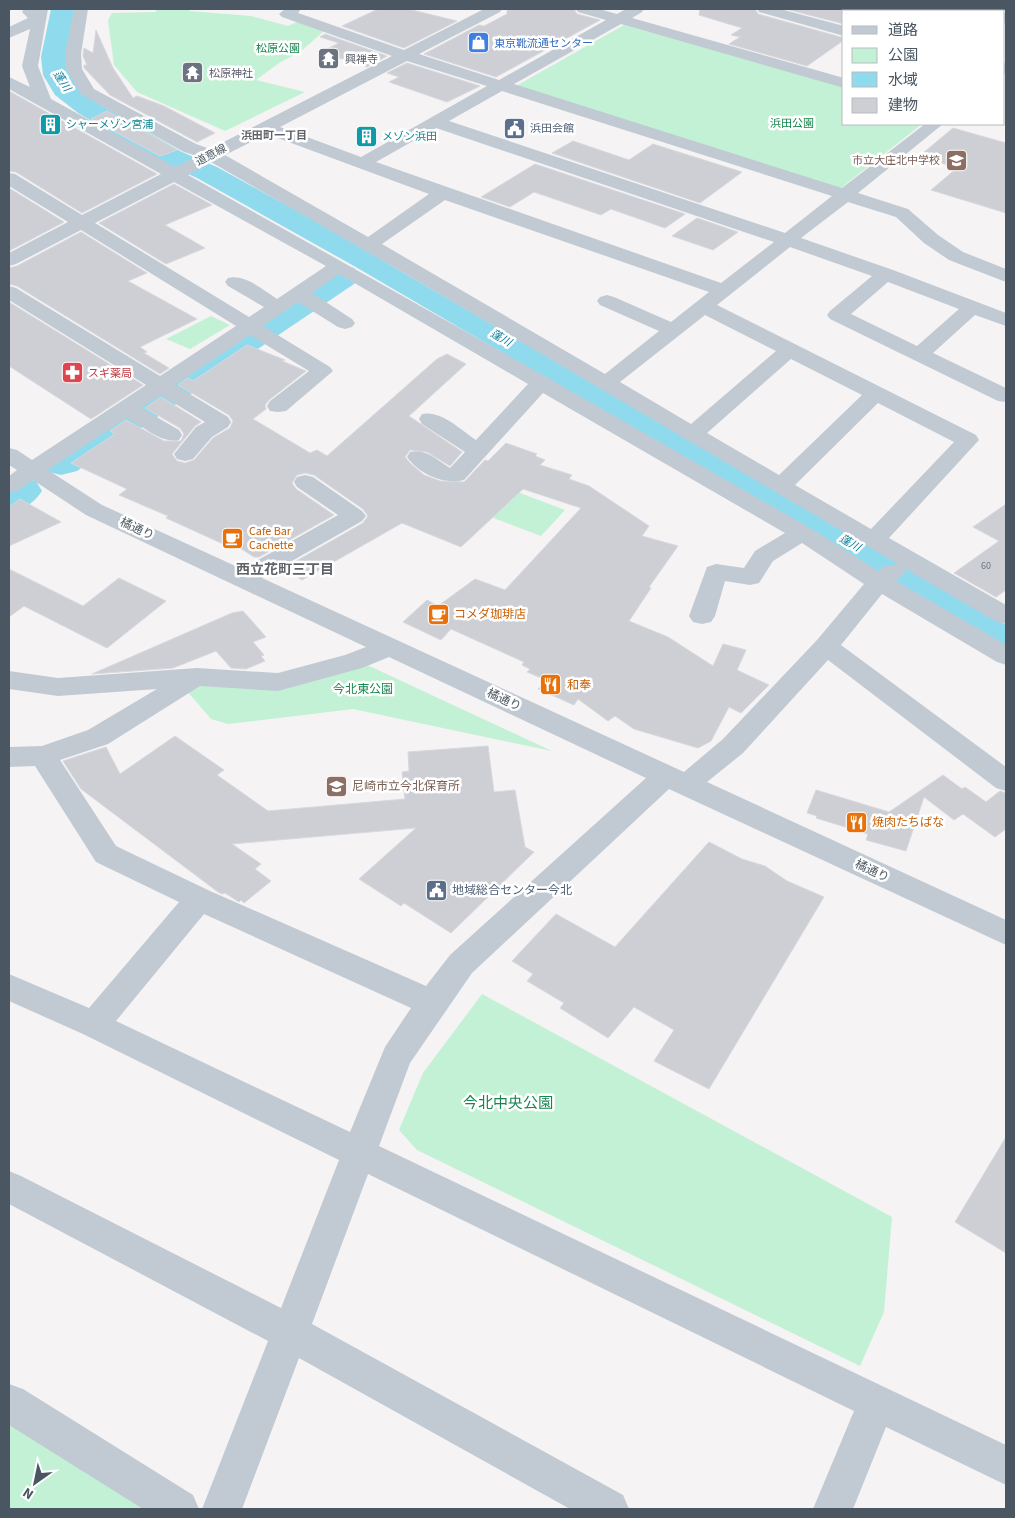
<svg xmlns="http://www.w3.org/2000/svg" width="1015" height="1518" viewBox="0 0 1015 1518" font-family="'Source Sans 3','Noto Sans JP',sans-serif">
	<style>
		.green { fill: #c3f1d5 }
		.water { fill: #90daee }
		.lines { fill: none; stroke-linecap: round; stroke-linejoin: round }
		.river { fill: #90daee; fill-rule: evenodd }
		.building { fill: #cdcfd5; stroke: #d7d9de }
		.minor { fill: #c1cad2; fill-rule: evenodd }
		.labels { text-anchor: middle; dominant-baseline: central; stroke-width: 5; stroke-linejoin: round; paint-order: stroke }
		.number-label { font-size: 10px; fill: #6b747e }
		.far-shop-label { font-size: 11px; fill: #366cbe; stroke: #fff; text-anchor: start }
		.far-park-label { font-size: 11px; fill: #17864f; stroke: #fff }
		.far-worship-label { font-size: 11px; fill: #5b616d; stroke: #fff; text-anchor: start }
		.far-water-label { font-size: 11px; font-style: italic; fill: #0c7c9b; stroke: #fff }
		.far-culture-label { font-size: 11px; fill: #0d838f; stroke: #fff; text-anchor: start }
		.far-service-label { font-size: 11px; fill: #4e5e75; stroke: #fff; text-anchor: start }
		.far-neighbourhood-label { font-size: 11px; font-weight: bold; fill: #5f6368; stroke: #fff }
		.far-street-label { font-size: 11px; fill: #4a5661; stroke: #fff }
		.far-education-label { font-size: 11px; fill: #785e54; stroke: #fff; text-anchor: end }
		.far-health-label { font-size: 11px; fill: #be3a42; stroke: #fff; text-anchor: start }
		.street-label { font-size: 12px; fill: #4a5661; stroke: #fff }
		.food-label { font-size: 12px; fill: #c56008; stroke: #fff; text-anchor: start }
		.park-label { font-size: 12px; fill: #17864f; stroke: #fff }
		.education-label { font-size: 12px; fill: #785e54; stroke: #fff; text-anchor: start }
		.service-label { font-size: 12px; fill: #4e5e75; stroke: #fff; text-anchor: start }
		.neighbourhood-label { font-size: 14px; font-weight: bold; fill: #5f6368; stroke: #fff }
		.near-park-label { font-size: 15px; fill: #17864f; stroke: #fff }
	</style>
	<rect width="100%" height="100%" fill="#f5f3f3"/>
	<path class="green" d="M157,9H190L189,11L251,16L288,26L297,22L324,31L300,52L279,63L256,80L305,92L225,131L137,92L114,65L108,20L112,13L156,12Z
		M624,25L844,87V124H922L841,188L516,86Z
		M211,316L230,325L190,349L166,339Z
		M507,488L565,510L541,536L483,514Z
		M365,664L552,751L353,709L228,724L211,719L187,691L202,682Z
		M482,994L892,1217L884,1312L860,1366L417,1150L399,1130L423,1073Z
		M9,1422L152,1509H9Z"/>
	<path class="water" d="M51,9H74L66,59L92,100L182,152L217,167L310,218L1006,625V647L354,266L197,178L162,162L78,113L55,95L43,75L41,57Z"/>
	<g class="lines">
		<path class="river" d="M341,265L354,268L360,276L354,284L77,471L61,475L45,471L39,462L45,453L328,268Z
			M20,477L36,481L42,491C33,504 24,509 9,513V480Z"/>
	</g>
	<path class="building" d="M378,9H408L457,21L404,48L342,26Z
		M507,9H574L577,14L600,20L496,77L424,54L479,25L484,26L507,14Z
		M700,9H755L758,14L844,38V40L807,66L729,44L740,37L731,35L742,28L699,15Z
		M786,9H888L884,11H844V24Z
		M96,30L113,68L133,98L137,96L164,106L215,133L197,142L110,95L84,68V65H87L83,56L84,48L93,53Z
		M325,34L387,56L367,67L321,52L339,43L320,37Z
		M407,63L480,86L447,102L389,82L399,77L387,73Z
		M9,91L157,174L82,213L16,172L9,171Z
		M107,111L177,150L160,156L91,119Z
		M953,128L1006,143V213L931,190L957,168L929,159L933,156L923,153Z
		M573,141L629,160L653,144L742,172L700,203L552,153Z
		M535,164L685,214L665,228L611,209L601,215L534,192L510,207L481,197Z
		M174,184L212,205L165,225L205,248L166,264L99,223Z
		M9,188L64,222L9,251Z
		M697,218L738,232L713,250L672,236Z
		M81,232L147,273L128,281L197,319L140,347L147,352L144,353L169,368L160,374L17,286L9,284V268L17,266Z
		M9,302L143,385L91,419L9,366Z
		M247,345L285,360L282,361L306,371L269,400L265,405L266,409L253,419L310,453L317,450L327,456L437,359L447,354L466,364L409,416L462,452L450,466L427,452L410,450L405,457L411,464L424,475L440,481L464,482L485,460L488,461L506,443L537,454L535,456L545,460L540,465L572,475L569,479L589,486L649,526L642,536L678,546L649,587L651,588L629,621L668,637L713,666L723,644L746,650L737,670L769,685L741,713L729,707L711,741L698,748L634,729L615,716L608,721L578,699L574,705L538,689L546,680L527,672L530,669L522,665L524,662L451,629L441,640L403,622L427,600L438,606L475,579L505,590L581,508L523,489L461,547L402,523L302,580L284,568L363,523L368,516L363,509L314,475L305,473L297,475L292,483L296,489L334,515L259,557H254L237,546L232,548L166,518L168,516L119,495L127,489L71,463L115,434L110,431L126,420L164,441H181L184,434L180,428L145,408L161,397L201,422L195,426L172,454L177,461L185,463L194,460L213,438L230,428L233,421L229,415L178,385L188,378L193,381Z
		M20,499L61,522L9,546V507Z
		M1006,504V590L996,597L954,573L999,541L973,527Z
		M9,569L83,606L119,578L166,601L107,648L24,606L9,617Z
		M243,611L266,637L253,642L264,655L261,656L265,661L246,669L231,668L216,651L173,668L92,674L232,613Z
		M175,736L224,770L217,775L268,811L405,799L402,772L409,771L408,752L488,746L494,792L515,790L525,847L534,852L451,933L404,903L401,906L359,879L416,828L232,844L261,864L255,869L271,881L244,903L241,900L239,902L225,893L222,894L218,892L81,789L63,761L106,747L120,774Z
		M943,775L962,789L965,787L986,802L1000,791L1006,793V829L995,837L963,814L954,820L924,797L906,851L866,840L868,834L816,818L817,816L807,813L816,790L889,812Z
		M709,842L742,859L765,866L787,881L824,897L709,1089L654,1061L674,1030L634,1007L608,1038L560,1008L564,1003L527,981L533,974L512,961L556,914L615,947Z
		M1006,1137V1253L955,1222Z"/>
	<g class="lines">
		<path class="minor" d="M24,9H48L38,66L51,99L175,167L197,156L184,152L82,95L80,92L66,69L65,54L74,9H88L81,54L82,69L94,89L196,144L210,149L392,56L282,17L279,14L285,9H301L298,13L404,50L484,9H502L500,12L419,54L499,80L606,20L578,12L576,9H599L617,14L626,9H644L642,12L632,18L844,78V88L621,24L514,84L842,188L925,124H943L858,193L908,209L938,235L963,252L1006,269V282L949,260L924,243L896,217L848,202L801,238L893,270L1006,313V326L975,315L933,353L1006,388V402L998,401L830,319L827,315L830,311L872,276L790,247L717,305L976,435L979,440L889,538L1006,605V624L997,622L904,568L906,571L896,581L1006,645V665L997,662L882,594L841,645L1006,767V791L996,788L828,660L743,753L707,782L1006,920V945L669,789L472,973L410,1063L379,1146L1006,1445V1485L886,1427L853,1509H813L854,1411L368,1174L312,1324L623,1495L629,1509H570L299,1358L242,1509H202L268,1341L9,1204V1171L21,1176L281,1308L339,1160L83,1034L9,1001V974L89,1008L179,902L96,862L35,766L9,767V747L42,746L88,730L157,689L58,696L9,689V671L58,678L197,668L278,673L345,655L366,647L86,515L33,480L17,491L9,493V476L17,470L9,465V448L17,450L32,460L146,385L9,300V286L16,288L160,376L236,326L81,230L16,264L9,266V253L68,222L9,186V173L15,174L82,215L161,174L9,89V77L30,87L22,66L30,29L9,38V27L28,18L22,12ZM407,61L487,86L361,157L280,127ZM502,91L832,196L785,233L449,121ZM436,128L774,242L721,283L376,162ZM267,134L429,194L368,237L225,155ZM211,162L404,273L898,564L885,566L878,571L810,528L548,378L188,175ZM174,182L326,266L277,299C263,290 245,274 228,278L225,282L228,286L264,307L249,317L95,223ZM445,200L709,292L671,322L614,297L607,295L600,297L597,301L600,305L659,331L605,374L382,244ZM339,274L528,384L476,440C461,430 441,410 422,414L419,419L422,424L465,452L450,468C437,460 426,448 410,452L407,457C419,474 444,485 464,480L543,393L785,533L755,551L744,568L716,564L707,567L689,616L693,622L702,624L711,622L715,616L725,581L750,585L759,583L773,561L802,543L864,584L817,640L723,739L684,772L262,578L362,521L366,516L362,511L313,477L305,475L297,477L294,482L297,487L338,515L242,569L102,505L48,470L126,418C143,425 160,444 179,440L182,435L179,430L141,408L161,395L205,422L196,427L174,454L177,459L185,461L193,459L212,437L228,427L231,422L228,417L175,385L250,335L309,371L270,401L267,406L270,411L278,412L286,411L333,371L330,367L263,326L298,302L338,327L345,329L352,327L355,323L352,319L312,293ZM888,282L959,309L917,346L851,314ZM705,315L776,351L691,424L620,382ZM791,359L862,395L779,475L707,433ZM878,403L954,442L871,529L795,485ZM389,657L646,778L450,955L426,986L210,891L116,846L60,760L108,744L200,686L278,691L362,668ZM204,914L411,1008L385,1047L350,1132L116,1021Z
			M757,9H780L844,26V36L759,12Z
			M956,9H980L981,11H957Z
			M1004,13L1006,14V24L1004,23Z
			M1006,62V73L1004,74V63Z
			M9,1384L23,1389L193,1495L199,1509H143L9,1425Z"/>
	</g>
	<defs>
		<symbol id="shop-square" viewBox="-11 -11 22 22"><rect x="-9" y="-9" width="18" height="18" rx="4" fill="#3f7fe0" stroke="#fff"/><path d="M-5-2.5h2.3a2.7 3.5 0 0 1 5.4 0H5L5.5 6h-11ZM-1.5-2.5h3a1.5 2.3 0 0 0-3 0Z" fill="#fff"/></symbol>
		<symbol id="temple-square" viewBox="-11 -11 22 22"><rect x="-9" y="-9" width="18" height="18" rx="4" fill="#6b7280" stroke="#fff"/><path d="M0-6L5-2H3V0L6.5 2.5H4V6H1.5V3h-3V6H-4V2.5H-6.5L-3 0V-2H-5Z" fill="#fff"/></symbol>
		<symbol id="building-square" viewBox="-11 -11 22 22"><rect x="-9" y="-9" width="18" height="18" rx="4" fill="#0f9aa8" stroke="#fff"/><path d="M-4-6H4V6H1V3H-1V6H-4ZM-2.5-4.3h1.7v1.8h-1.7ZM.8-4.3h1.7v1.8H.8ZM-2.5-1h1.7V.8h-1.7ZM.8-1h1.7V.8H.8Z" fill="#fff"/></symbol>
		<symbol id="civic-square" viewBox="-11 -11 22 22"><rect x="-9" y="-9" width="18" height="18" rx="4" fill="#5c6f8a" stroke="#fff"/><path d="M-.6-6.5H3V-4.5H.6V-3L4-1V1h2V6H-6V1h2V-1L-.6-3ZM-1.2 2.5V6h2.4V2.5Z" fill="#fff"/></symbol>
		<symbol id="school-square" viewBox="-11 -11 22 22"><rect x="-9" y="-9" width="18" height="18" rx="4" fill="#8d6e63" stroke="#fff"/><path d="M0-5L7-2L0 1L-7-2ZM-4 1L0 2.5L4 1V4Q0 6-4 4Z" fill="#fff"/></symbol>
		<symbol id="pharmacy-square" viewBox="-11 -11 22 22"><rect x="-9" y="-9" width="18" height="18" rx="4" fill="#e0444e" stroke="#fff"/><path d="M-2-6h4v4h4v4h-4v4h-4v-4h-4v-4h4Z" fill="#fff"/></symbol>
		<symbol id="cafe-square" viewBox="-11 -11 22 22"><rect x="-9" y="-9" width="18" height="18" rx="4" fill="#e8710a" stroke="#fff"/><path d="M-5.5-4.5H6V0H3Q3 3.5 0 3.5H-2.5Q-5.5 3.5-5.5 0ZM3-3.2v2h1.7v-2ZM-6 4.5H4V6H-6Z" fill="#fff"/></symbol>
		<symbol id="restaurant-square" viewBox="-11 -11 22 22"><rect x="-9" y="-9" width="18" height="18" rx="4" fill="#e8710a" stroke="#fff"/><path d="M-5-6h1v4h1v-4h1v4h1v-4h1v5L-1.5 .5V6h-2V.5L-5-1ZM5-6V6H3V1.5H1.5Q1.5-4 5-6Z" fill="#fff"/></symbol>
	</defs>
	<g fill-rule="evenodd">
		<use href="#shop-square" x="466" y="30" width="25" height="25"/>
		<use href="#temple-square" x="316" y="46" width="25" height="25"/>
		<use href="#temple-square" x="180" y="60" width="25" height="25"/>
		<use href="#building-square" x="38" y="112" width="25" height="25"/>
		<use href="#civic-square" x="502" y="116" width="25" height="25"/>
		<use href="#building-square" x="354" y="124" width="25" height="25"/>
		<use href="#school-square" x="944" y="148" width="25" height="25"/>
		<use href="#pharmacy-square" x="60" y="360" width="25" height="25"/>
		<use href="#cafe-square" x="220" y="526" width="25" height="25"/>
		<use href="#cafe-square" x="426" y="602" width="25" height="25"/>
		<use href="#restaurant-square" x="538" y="672" width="25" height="25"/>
		<use href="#school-square" x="324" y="774" width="25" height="25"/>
		<use href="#restaurant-square" x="844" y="810" width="25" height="25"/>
		<use href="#civic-square" x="424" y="878" width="25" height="25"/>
	</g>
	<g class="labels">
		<g class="number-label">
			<text x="986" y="566">60</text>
		</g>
		<g class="far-shop-label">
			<text x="494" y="43">東京靴流通センター</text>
		</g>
		<g class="far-park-label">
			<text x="278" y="48">松原公園</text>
			<text x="792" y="123">浜田公園</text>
		</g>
		<g class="far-worship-label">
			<text x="345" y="59">興禅寺</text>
			<text x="209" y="73">松原神社</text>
		</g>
		<g class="far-water-label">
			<text transform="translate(62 81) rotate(56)">蓬川</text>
			<text transform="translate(501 338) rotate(30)">蓬川</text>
			<text transform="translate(850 543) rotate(30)">蓬川</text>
		</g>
		<g class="far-culture-label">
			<text x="66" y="124">シャーメゾン宮浦</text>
			<text x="382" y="136">メゾン浜田</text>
		</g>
		<g class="far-service-label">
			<text x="530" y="128">浜田会館</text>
		</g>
		<g class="far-neighbourhood-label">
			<text x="274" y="135">浜田町一丁目</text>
		</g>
		<g class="far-street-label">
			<text transform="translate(211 155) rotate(-28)">道意線</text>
		</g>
		<g class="far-education-label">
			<text x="940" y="160">市立大庄北中学校</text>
		</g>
		<g class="far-health-label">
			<text x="88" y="373">スギ薬局</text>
		</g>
		<g class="street-label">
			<text transform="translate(137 529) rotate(25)">橘通り</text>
			<text transform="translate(504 700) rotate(25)">橘通り</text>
			<text transform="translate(872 871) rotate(25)">橘通り</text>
		</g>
		<g class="food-label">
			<text x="249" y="531">Cafe Bar<tspan x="249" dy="14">Cachette</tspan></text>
			<text x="454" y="614">コメダ珈琲店</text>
			<text x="567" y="685">和奉</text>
			<text x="872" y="822">焼肉たちばな</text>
		</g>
		<g class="park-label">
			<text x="363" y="689">今北東公園</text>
		</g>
		<g class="education-label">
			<text x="352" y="786">尼崎市立今北保育所</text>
		</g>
		<g class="service-label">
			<text x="452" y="890">地域総合センター今北</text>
		</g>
		<g class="neighbourhood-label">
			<text x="285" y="570">西立花町三丁目</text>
		</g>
		<g class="near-park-label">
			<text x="508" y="1103">今北中央公園</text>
		</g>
	</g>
	<rect width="1015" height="1518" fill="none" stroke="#4a5661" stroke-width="20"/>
	<rect x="842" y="10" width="162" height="115" fill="#ffffff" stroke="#b7bbc0"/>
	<rect x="852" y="26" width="25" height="8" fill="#c1cad2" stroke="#b7bbc0"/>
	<text x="888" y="35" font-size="15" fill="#4a5661">道路</text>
	<rect x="852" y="48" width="25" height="15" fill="#c3f1d5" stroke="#b7bbc0"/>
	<text x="888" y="60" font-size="15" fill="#4a5661">公園</text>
	<rect x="852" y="72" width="25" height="15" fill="#90daee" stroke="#b7bbc0"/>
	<text x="888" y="85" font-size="15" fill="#4a5661">水域</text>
	<rect x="852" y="98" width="25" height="15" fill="#cdcfd5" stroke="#b7bbc0"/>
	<text x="888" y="110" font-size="15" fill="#4a5661">建物</text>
	<g transform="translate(35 1483) rotate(213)" stroke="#ffffff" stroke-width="4" paint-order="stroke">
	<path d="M0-4L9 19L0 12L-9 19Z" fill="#4a5661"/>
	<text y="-8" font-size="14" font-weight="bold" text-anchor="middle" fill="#4a5661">N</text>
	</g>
</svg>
